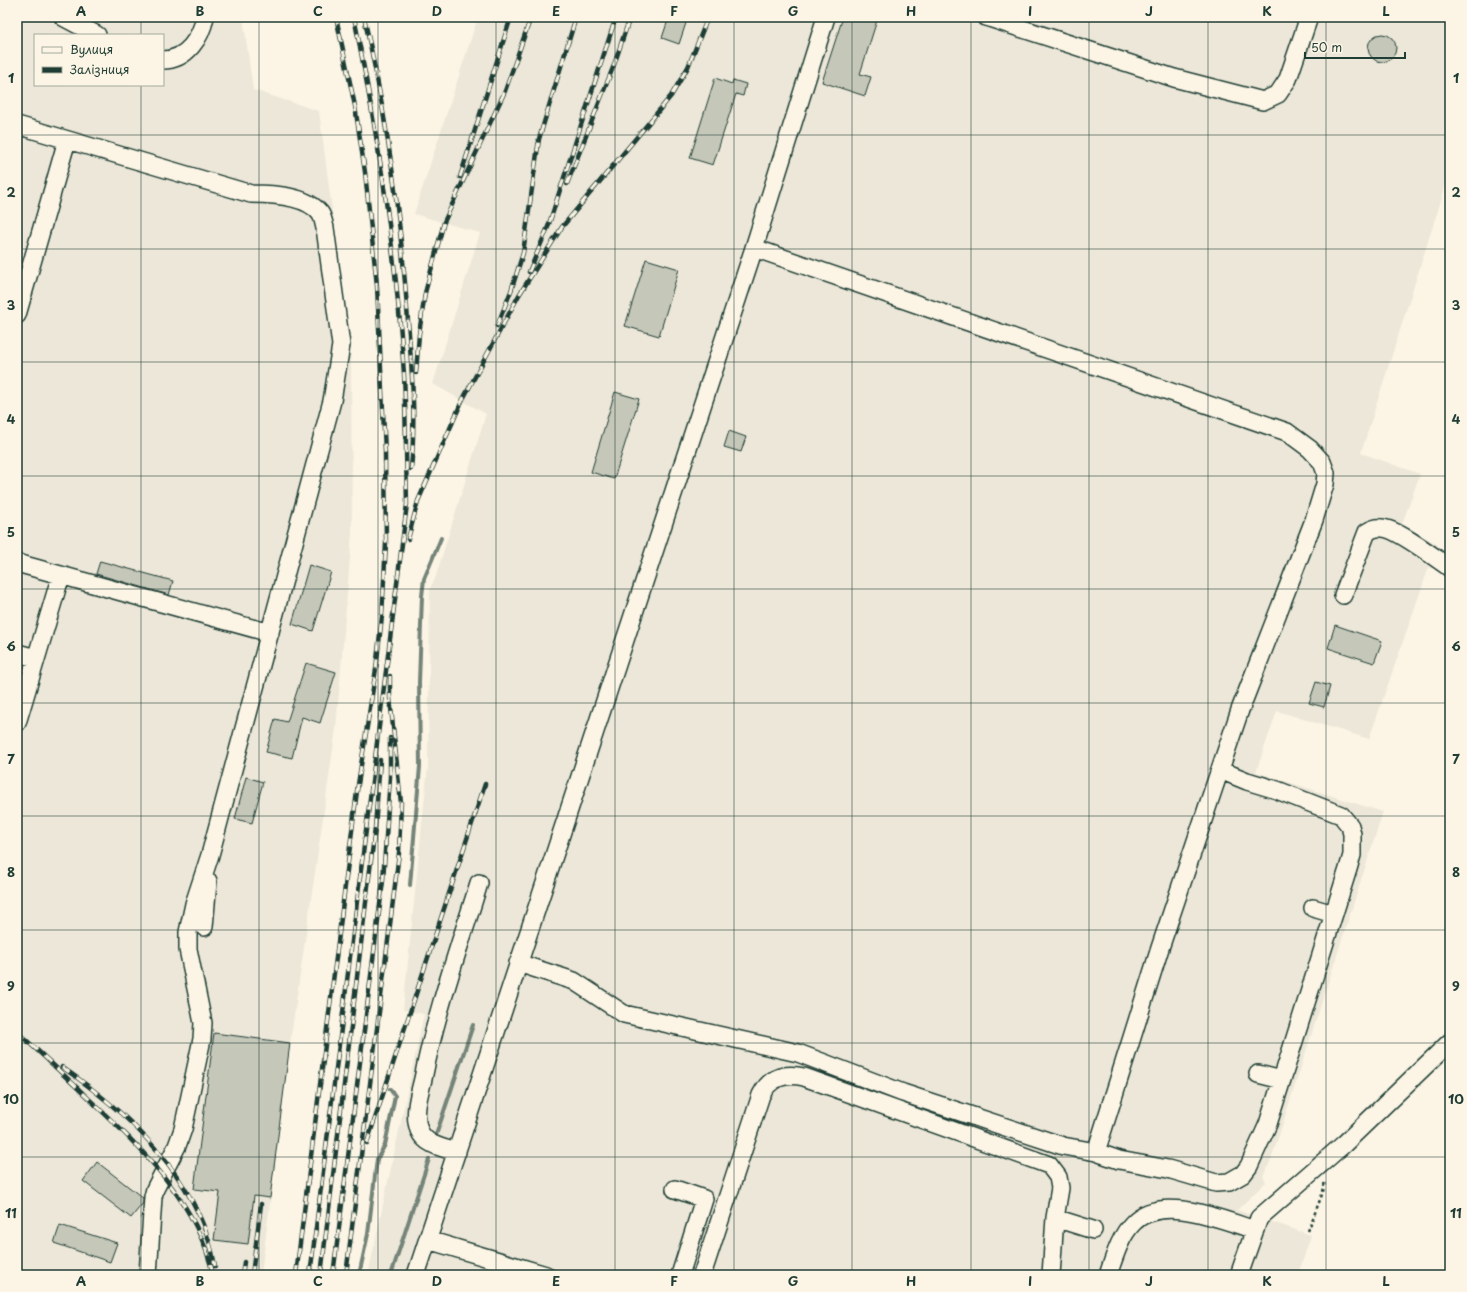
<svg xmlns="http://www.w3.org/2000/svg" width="1467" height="1292" viewBox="0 0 1467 1292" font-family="'Playpen Sans',sans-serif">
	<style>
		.built { fill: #ece7d8; fill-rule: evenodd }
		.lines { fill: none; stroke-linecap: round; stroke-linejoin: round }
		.stream { stroke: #758479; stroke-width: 4 }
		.building { fill: #c5c7b9; stroke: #1f3d34 }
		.minor-casing { stroke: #1f3d34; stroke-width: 20 }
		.path { stroke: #1f3d34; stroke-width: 2.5; stroke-dasharray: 3 3; stroke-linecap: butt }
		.minor { stroke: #fcf5e5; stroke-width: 17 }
		.rail-casing { stroke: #1f3d34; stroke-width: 4.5 }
		.rail { stroke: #fcf5e5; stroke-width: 3; stroke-dasharray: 9; stroke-linecap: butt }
		.grid { fill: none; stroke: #1f3d34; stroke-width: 1; stroke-opacity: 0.55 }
		.neatline { fill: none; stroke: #1f3d34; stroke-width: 1.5 }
		.grid-label { font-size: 13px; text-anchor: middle; font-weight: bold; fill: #1f3d34 }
	</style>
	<rect width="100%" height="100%" fill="#fcf5e5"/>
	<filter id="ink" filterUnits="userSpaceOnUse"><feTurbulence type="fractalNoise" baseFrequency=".025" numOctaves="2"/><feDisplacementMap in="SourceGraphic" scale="8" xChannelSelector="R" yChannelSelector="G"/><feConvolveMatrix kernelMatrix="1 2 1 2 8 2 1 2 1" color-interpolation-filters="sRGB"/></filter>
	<g filter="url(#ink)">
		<path class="built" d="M17,17H243L253,90L319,111L351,355L352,533L336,729L290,1043L261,1275H17ZM35,35H163V85H35Z
			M478,17H1450V172L1361,453L1420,474L1402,524L1437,544L1369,739L1277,711L1256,772L1383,812L1271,1160L1263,1176L1266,1182L1237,1210L1311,1235L1298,1275H368L424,1014L403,1010L428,766L430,588L435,579L486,414L433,384L480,233L414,214Z"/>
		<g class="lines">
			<path class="stream" d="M410,885L420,766L419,682L422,596L424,579L441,538
				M436,1135L473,1025
				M359,1275L368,1234L377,1159L385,1145L395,1096L390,1089
				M391,1275L429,1159"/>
		</g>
		<path class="building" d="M669,17H688L679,44L662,38Z
			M843,17H878L860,74L871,77L865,96L822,82Z
			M1368 48a14 14 0 1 1 28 0a14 14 0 1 1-28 0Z
			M715,78L732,84L733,80L746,84L743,96L736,94L713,165L690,158Z
			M646,259L679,269L659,336L625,326Z
			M615,392L639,399L614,479L591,472Z
			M729,431L746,437L741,452L724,447Z
			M100,561L173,581L169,595L96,574Z
			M309,565L331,572L313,631L292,624Z
			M1335,625L1382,641L1374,663L1328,648Z
			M306,663L336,672L320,723L302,717L292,758L266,752L275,719L287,722Z
			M1316,682L1330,686L1324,707L1309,703Z
			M246,777L263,782L252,823L235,819Z
			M214,1033L290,1043L270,1198L254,1196L248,1244L214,1240L220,1192L194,1189Z
			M97,1162L143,1198V1203L131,1218L83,1181Z
			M60,1225L117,1243L110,1262L54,1243Z"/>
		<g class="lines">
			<defs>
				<path id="minor" d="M63,17L97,35
					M986,17L1174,78L1263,101L1278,94L1288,79L1309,17
					M163,60C187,60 201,37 205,17
					M17,125L251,194C272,194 306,195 320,213C323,217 324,224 325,228L341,345L332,401L210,855L194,904L188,932V949L203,1023L202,1039L183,1129L177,1146L155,1189L153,1197L148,1275
					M754,248L1287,432L1310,449L1322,462L1326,473L1325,484L1314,520L1240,710L1160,948L1096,1152
					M17,315L67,140
					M17,563L270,633
					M1343,595L1367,532C1372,529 1377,527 1382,528C1396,528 1437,559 1450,568
					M17,653L36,658
					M17,723L61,575
					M1313,908L1334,914
					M204,927L208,881
					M518,963L574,981L624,1014L798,1053L903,1093L1063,1146L1096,1152L1119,1160L1168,1169L1216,1183L1229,1182L1243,1174L1249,1166L1268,1124L1348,869L1352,855V834L1350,826L1341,815L1277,790L1247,781L1220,770
					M1258,1074L1282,1080
					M457,1152C443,1148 425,1145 419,1130C413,1114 419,1095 423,1079C436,1012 459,948 479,883
					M675,1189L704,1199L680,1275
					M1055,1218L1093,1230
					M428,1240L546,1275
					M416,1275L754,248L826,17
					M702,1275L761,1095C770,1077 785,1073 804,1077L1049,1165L1058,1177L1060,1188L1055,1218L1051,1275
					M1108,1275C1114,1258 1120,1236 1133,1223C1161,1193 1222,1220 1255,1230
					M1239,1275L1259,1218L1344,1144L1450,1042"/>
			</defs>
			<use href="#minor" class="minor-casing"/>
			<path class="path" d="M1308,1231L1323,1192L1325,1180"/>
			<use href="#minor" class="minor"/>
			<defs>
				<path id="rail" d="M364,17C387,117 401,219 408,321C412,371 416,420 411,469
					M460,177L511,17
					M567,184L614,65L630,17
					M529,272L548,227L616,17
					M497,326L511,291L523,253L539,139L576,17
					M416,373L419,334L425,293L444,222L505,91L531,17
					M408,539L418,501L462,401L519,295L562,227L671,96L688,67L706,22
					M17,1032C42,1054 65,1076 89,1099C141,1148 198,1202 213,1275
					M62,1067C130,1114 200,1180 215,1266
					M367,1143L485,784
					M242,1275L244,1262
					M252,1275L261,1204
					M296,1275L357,791L376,669L382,616L386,543L385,452L377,286L365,172L355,106L336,17
					M310,1275L407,504C406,461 406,417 404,374C396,254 378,134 354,17
					M321,1275L375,828L380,760
					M333,1275L383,881L390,777V738
					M346,1275L399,853L401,803L390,698V676"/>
			</defs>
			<use href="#rail" class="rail-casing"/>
			<use href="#rail" class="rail"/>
		</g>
	</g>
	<path class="grid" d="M141,17V35M259,17V1275M378,17V1275M496,17V1275M615,17V1275M734,17V1275M852,17V1275M971,17V1275M1089,17V1275M1208,17V1275M1326,17V1275M141,85V1275M17,135H1450M17,249H1450M17,362H1450M17,476H1450M17,589H1450M17,703H1450M17,816H1450M17,930H1450M17,1043H1450M17,1157H1450"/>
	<rect width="1467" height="1292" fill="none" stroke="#fcf5e5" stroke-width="44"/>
	<rect x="34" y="34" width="130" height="52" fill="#fcf5e5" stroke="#a4ab9e"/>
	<rect x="42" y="47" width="20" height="6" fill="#fcf5e5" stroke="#a4ab9e"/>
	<text x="70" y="54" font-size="12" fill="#1f3d34">Вулиця</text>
	<rect x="42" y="67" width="20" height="6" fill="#1f3d34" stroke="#a4ab9e"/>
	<text x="70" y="74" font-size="12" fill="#1f3d34">Залізниця</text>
	<path d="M1305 52v6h100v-6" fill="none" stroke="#1f3d34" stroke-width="2"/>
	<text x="1311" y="52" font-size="12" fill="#1f3d34" stroke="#fcf5e5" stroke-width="3" paint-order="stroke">50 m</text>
	<rect x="22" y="22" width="1423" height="1248" class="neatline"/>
	<g class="grid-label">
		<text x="81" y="16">A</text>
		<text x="200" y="16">B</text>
		<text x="318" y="16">C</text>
		<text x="437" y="16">D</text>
		<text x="556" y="16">E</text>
		<text x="674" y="16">F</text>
		<text x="793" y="16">G</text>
		<text x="911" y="16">H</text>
		<text x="1030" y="16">I</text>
		<text x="1149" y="16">J</text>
		<text x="1267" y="16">K</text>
		<text x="1386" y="16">L</text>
		<text x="11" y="83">1</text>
		<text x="1456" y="83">1</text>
		<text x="11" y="197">2</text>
		<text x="1456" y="197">2</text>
		<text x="11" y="310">3</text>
		<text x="1456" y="310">3</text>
		<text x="11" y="424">4</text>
		<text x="1456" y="424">4</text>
		<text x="11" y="537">5</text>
		<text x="1456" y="537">5</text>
		<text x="11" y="651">6</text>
		<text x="1456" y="651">6</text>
		<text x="11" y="764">7</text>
		<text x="1456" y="764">7</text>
		<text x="11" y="877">8</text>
		<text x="1456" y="877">8</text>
		<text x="11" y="991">9</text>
		<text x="1456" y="991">9</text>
		<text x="11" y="1104">10</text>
		<text x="1456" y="1104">10</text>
		<text x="11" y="1218">11</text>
		<text x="1456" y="1218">11</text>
		<text x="81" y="1286">A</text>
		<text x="200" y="1286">B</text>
		<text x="318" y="1286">C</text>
		<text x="437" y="1286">D</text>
		<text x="556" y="1286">E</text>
		<text x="674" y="1286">F</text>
		<text x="793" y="1286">G</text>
		<text x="911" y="1286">H</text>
		<text x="1030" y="1286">I</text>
		<text x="1149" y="1286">J</text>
		<text x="1267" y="1286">K</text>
		<text x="1386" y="1286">L</text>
	</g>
</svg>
